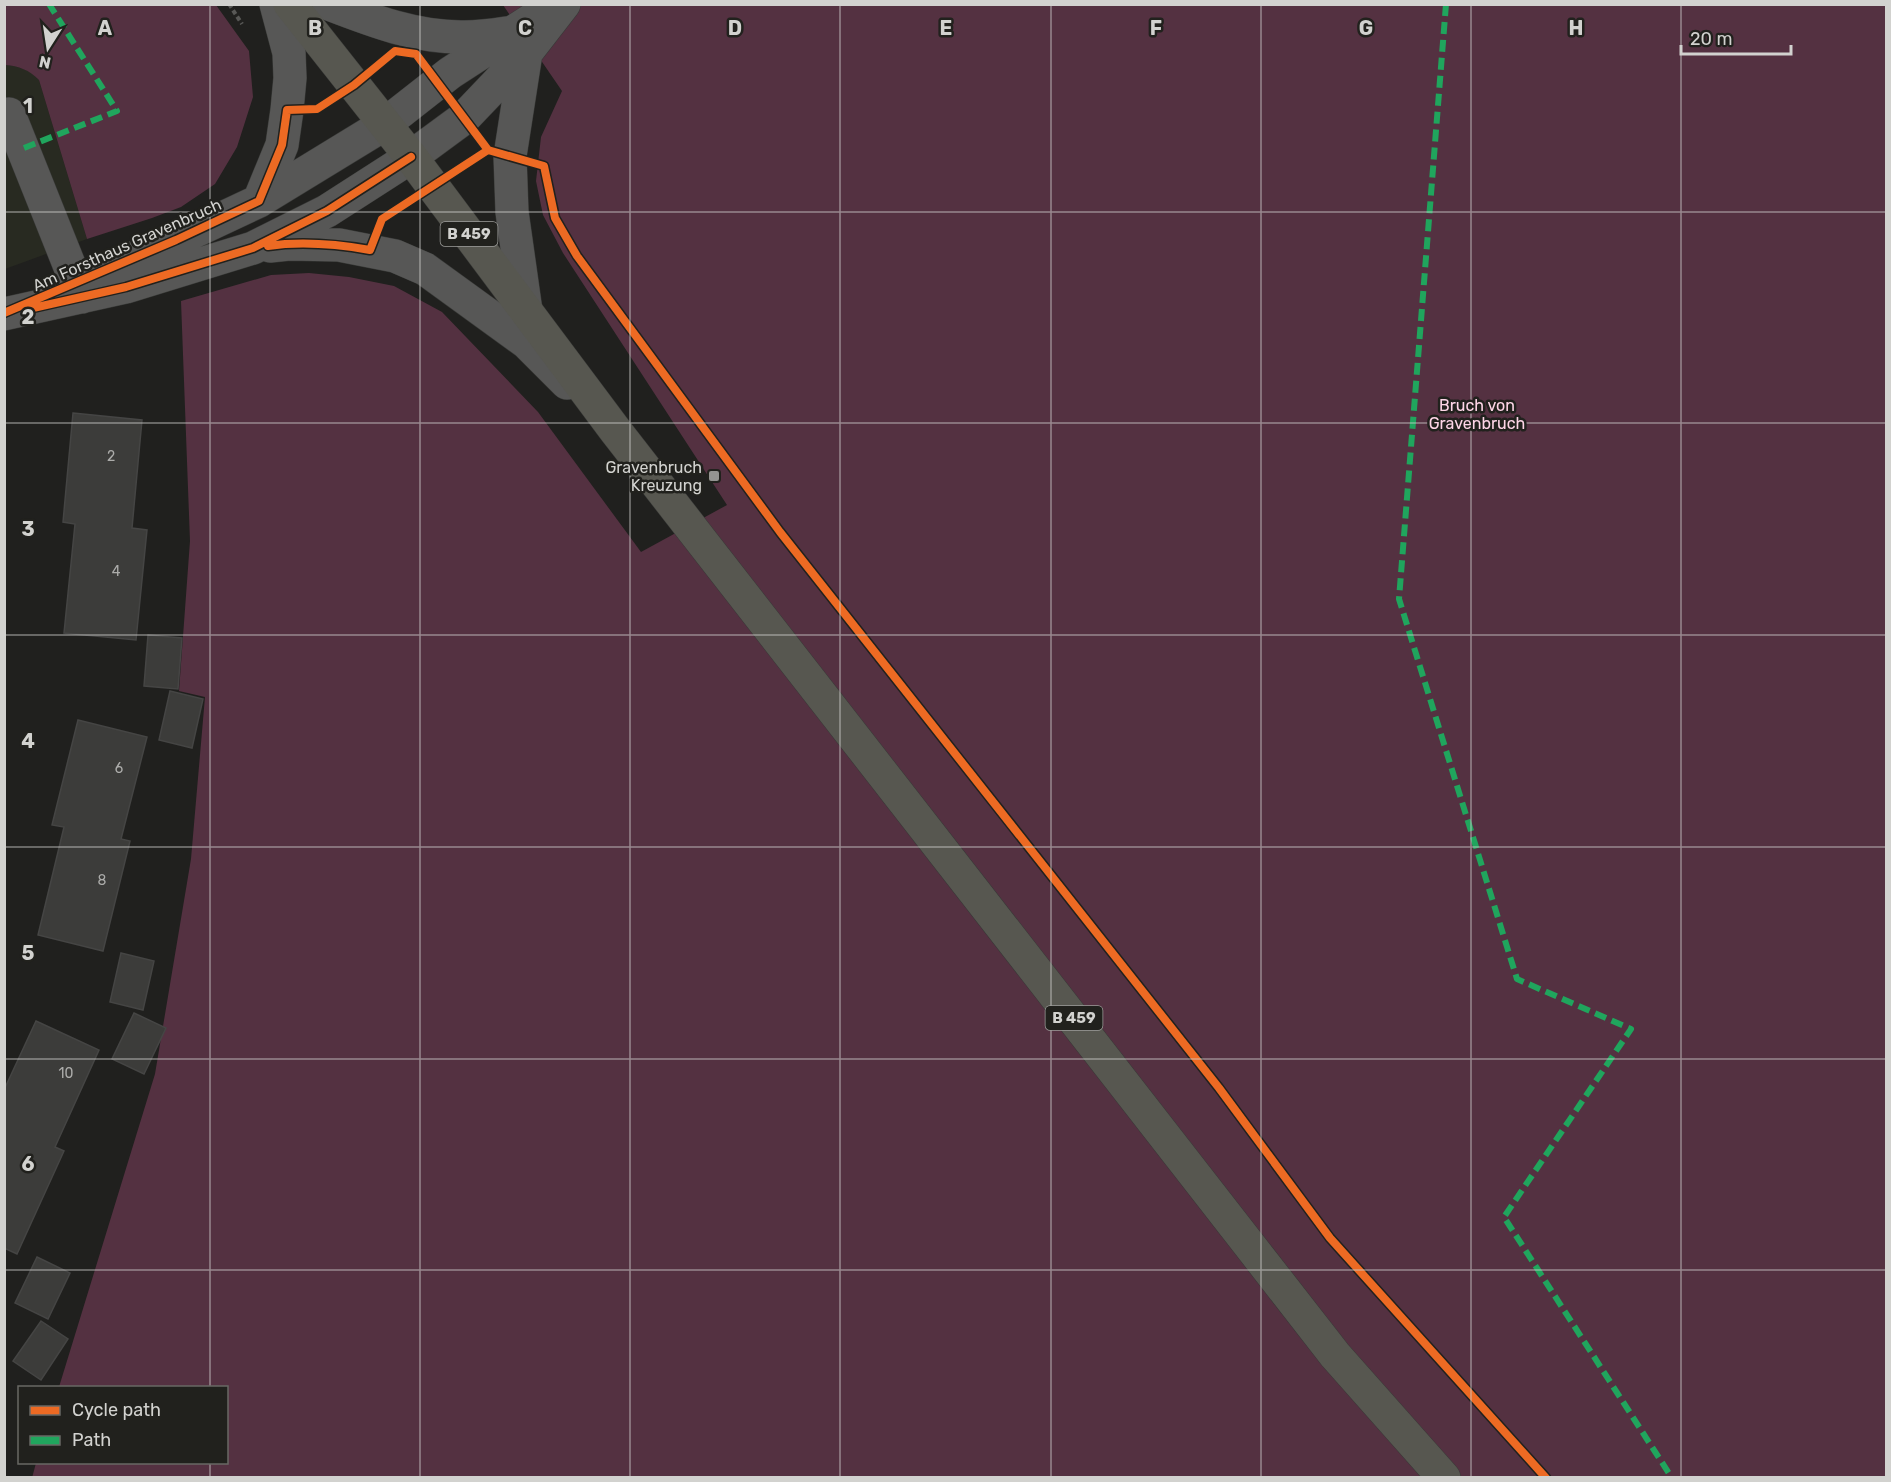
<svg xmlns="http://www.w3.org/2000/svg" width="1891" height="1482" viewBox="0 0 1891 1482" font-family="Rubik,sans-serif">
	<style>
		.built { fill: #282a21 }
		.green { fill: #543141 }
		.building { fill: #3c3c3a; stroke: #454544; stroke-width: 1.5 }
		.lines { fill: none; stroke-linecap: round; stroke-linejoin: round }
		.minor-casing { stroke: #393a38; stroke-width: 34 }
		.major-casing { stroke: #393a38; stroke-width: 34 }
		.path { stroke: #585856; stroke-width: 4; stroke-dasharray: 4.5 3; stroke-linecap: butt }
		.minor { stroke: #575756; stroke-width: 33 }
		.major { stroke: #575750; stroke-width: 33 }
		.quiet { stroke: #20a55d; stroke-width: 6; stroke-dasharray: 12 6; stroke-linecap: butt }
		.cycleway-casing { stroke: #21211d; stroke-width: 11 }
		.cycleway { stroke: #ed6a23; stroke-width: 8 }
		.grid { fill: none; stroke: #d2d2cf; stroke-width: 1.5; stroke-opacity: 0.55 }
		.poi-dot { fill: #949491; stroke: #21211d; stroke-width: 2 }
		.labels { text-anchor: middle; dominant-baseline: central; stroke-width: 5; stroke-linejoin: round; paint-order: stroke }
		.number-label { font-size: 14px; fill: #acacaa }
		.shield { fill: #21211d; stroke: #9d9d9a; stroke-width: 1.5 }
		.shield-label { font-size: 15px; font-weight: bold; fill: #d2d2cf }
		.street-label { font-size: 16px; fill: #d2d2cf; stroke: #21211d }
		.park-label { font-size: 16px; fill: #fed5e7; stroke: #21211d }
		.poi-label { font-size: 16px; fill: #d2d2cf; stroke: #21211d; text-anchor: end }
		.grid-label { font-size: 20px; text-anchor: middle; font-weight: bold; fill: #d2d2cf; stroke: #21211d; stroke-width: 5; stroke-linejoin: round; paint-order: stroke }
	</style>
	<rect width="100%" height="100%" fill="#20201e"/>
	<path class="built" d="M5,65L16,66L31,72L39,80L87,239L5,269Z"/>
	<path class="green" d="M5,4L216,5L249,51L253,97L237,147L215,184L181,207L152,218L87,239L39,80C29,70 19,66 5,65Z
		M503,5H1886V1477L32,1478L36,1463L226,1462V1388L59,1387L155,1074L191,859L205,697L179,691L190,541L181,301L271,275L309,273L349,277L394,286L442,312L538,412L641,552L727,505L563,253L543,215L536,181L541,137L562,91Z"/>
	<path class="building" d="M73,413L142,420L132,528L147,530L136,640L64,633L75,524L63,522Z
		M148,635L182,638L178,689L144,686Z
		M170,691L203,699L192,748L159,740Z
		M78,720L147,737L121,839L130,841L103,951L38,935L64,827L52,825Z
		M121,953L154,961L143,1010L110,1002Z
		M134,1013L166,1028L144,1074L112,1059Z
		M36,1021L99,1050L55,1147L64,1151L17,1254L4,1248V1090Z
		M37,1257L70,1273L48,1319L15,1303Z
		M41,1321L68,1339L41,1380L13,1361Z"/>
	<g class="lines">
		<defs>
			<path id="minor" d="M329,4C373,21 417,38 465,37C478,37 493,35 506,33
				M4,115L9,114L82,297
				M259,201L282,145L287,110L290,78L289,53L276,4
				M270,246L289,244L339,245L395,256L425,269L527,343L567,383
				M72,284L176,240L259,201L385,124L450,73L553,6
				M526,311L512,212L510,156L526,53
				M4,314L126,287L253,248L327,211L411,157L464,118L526,53L564,4"/>
			<path id="major" d="M290,4L411,157L615,430L1335,1355L1444,1478"/>
		</defs>
		<use href="#minor" class="minor-casing"/>
		<use href="#major" class="major-casing"/>
		<path class="path" d="M229,4L242,24"/>
		<use href="#minor" class="minor"/>
		<use href="#major" class="major"/>
		<path class="quiet" d="M1446,4L1399,599L1517,979L1631,1029L1504,1217L1672,1478
			M24,148L117,111L49,4"/>
		<defs>
			<path id="cycleway" d="M268,246C302,241 336,244 370,250L382,219L488,150
				M33,308L126,287L253,248L327,211L411,157
				M4,313L176,240L259,201L282,145L287,110L317,109L354,85L395,51L416,54L488,150L544,166L555,218L577,256L780,532L1219,1088L1330,1238L1546,1478"/>
		</defs>
		<use href="#cycleway" class="cycleway-casing"/>
		<use href="#cycleway" class="cycleway"/>
	</g>
	<path class="grid" d="M210,4V1388M420,4V1478M630,4V1478M840,4V1478M1051,4V1478M1261,4V1478M1471,4V1478M1681,4V1478M4,212H1886M4,423H1886M4,635H1886M4,847H1886M4,1059H1886M4,1270H1886M210,1462V1478"/>
	<rect class="poi-dot" x="708" y="470" width="12" height="12" rx="3"/>
	<g class="labels">
		<g class="number-label">
			<text x="111" y="456">2</text>
			<text x="116" y="571">4</text>
			<text x="119" y="768">6</text>
			<text x="102" y="880">8</text>
			<text x="66" y="1073">10</text>
		</g>
		<g class="shield">
			<rect x="440.5" y="222" width="57" height="24" rx="4.5"/>
			<rect x="1045.5" y="1006" width="57" height="24" rx="4.5"/>
		</g>
		<g class="shield-label">
			<text x="469" y="234">B 459</text>
			<text x="1074" y="1018">B 459</text>
		</g>
		<g class="street-label">
			<text transform="translate(127 245) rotate(-24)">Am Forsthaus Gravenbruch</text>
		</g>
		<g class="park-label">
			<text x="1477" y="405">Bruch von<tspan x="1477" dy="18">Gravenbruch</tspan></text>
		</g>
		<g class="poi-label">
			<text x="702" y="467">Gravenbruch<tspan x="702" dy="18">Kreuzung</tspan></text>
		</g>
	</g>
	<g class="grid-label">
		<text x="105" y="35">A</text>
		<text x="315" y="35">B</text>
		<text x="525" y="35">C</text>
		<text x="735" y="35">D</text>
		<text x="946" y="35">E</text>
		<text x="1156" y="35">F</text>
		<text x="1366" y="35">G</text>
		<text x="1576" y="35">H</text>
		<text x="28" y="113">1</text>
		<text x="28" y="324">2</text>
		<text x="28" y="536">3</text>
		<text x="28" y="748">4</text>
		<text x="28" y="960">5</text>
		<text x="28" y="1171">6</text>
	</g>
	<rect width="1891" height="1482" fill="none" stroke="#d2d2cf" stroke-width="12"/>
	<rect x="18" y="1386" width="210" height="78" fill="#21211d" stroke="#686864" stroke-width="1.5"/>
	<rect x="30" y="1406" width="30" height="9" fill="#ed6a23" stroke="#686864" stroke-width="1.5"/>
	<text x="72" y="1416" font-size="18" fill="#d2d2cf">Cycle path</text>
	<rect x="30" y="1436" width="30" height="9" fill="#20a55d" stroke="#686864" stroke-width="1.5"/>
	<text x="72" y="1446" font-size="18" fill="#d2d2cf">Path</text>
	<g transform="translate(48 48) rotate(192)" stroke="#21211d" stroke-width="4.5" paint-order="stroke">
	<path d="M0-4.5L10 22L0 15L-10 22Z" fill="#d2d2cf"/>
	<text y="-9" font-size="16" font-weight="bold" text-anchor="middle" fill="#d2d2cf">N</text>
	</g>
	<path d="M1681 45v9h110v-9" fill="none" stroke="#d2d2cf" stroke-width="3"/>
	<text x="1690" y="45" font-size="18" fill="#d2d2cf" stroke="#21211d" stroke-width="4.5" paint-order="stroke">20 m</text>
</svg>
